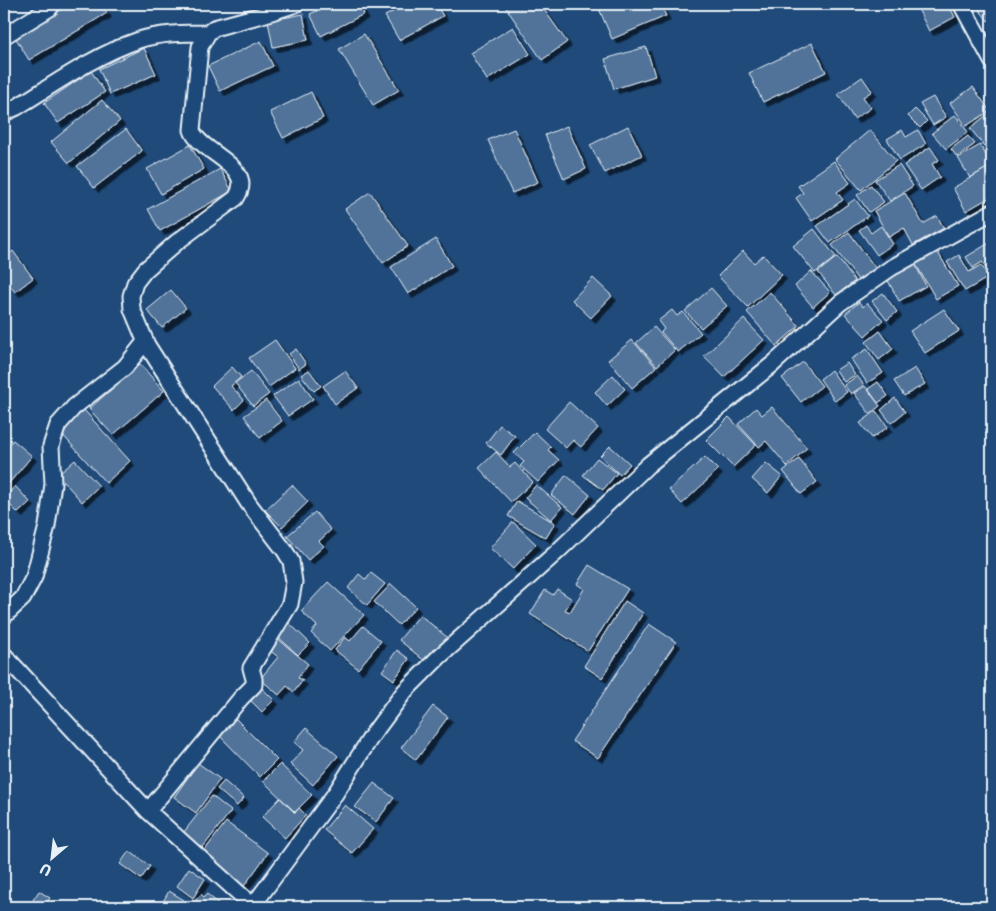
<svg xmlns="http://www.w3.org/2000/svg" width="996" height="911" viewBox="0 0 996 911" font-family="'Playpen Sans',sans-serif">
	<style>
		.building { fill: #517399; stroke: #e8f1f8; filter: url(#shadow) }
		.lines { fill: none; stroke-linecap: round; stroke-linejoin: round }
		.street-casing { stroke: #e8f1f8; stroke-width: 19 }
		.street { stroke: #1f4a7a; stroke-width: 15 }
	</style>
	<defs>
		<filter id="shadow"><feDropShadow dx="4.5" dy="4.5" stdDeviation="0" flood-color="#0009"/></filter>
	</defs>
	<rect width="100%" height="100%" fill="#1f4a7a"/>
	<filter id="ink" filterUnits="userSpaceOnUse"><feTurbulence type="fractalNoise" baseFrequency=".02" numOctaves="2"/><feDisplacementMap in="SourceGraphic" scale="10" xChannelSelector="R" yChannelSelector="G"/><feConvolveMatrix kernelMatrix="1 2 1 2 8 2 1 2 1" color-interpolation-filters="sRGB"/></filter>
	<g filter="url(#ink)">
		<path class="building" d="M71,4H101L107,13L29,60L15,37Z
			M331,4H359L364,14L321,36L310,14Z
			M407,4H436L443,16L399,40L385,16Z
			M512,4H540L567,42L542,60L506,8Z
			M597,4H660L666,16L612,39Z
			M928,4H948L955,17L929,31L918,9Z
			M975,4H992V18L988,21Z
			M303,14L308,40L273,47L268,21Z
			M513,27L530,54L487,80L470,53Z
			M364,34L399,90L373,105L339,49Z
			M261,41L273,66L220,91L208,66Z
			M812,43L826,72L763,102L749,73Z
			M646,47L655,76L614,89L605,59Z
			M144,48L156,74L110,94L99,69Z
			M91,71L105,92L58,123L44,103Z
			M862,77L872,91L863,97L871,108L854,119L838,94Z
			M973,87L990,111L966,126L950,103Z
			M311,92L323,118L283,138L270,112Z
			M933,97L946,117L933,125L920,104Z
			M102,100L120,121L69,163L51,142Z
			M915,109L927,121L920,128L908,116Z
			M992,111V140L984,146L970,128Z
			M955,115L968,132L946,149L932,133Z
			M567,126L586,169L564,179L545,135Z
			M628,126L642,155L605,173L590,145Z
			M126,129L142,151L94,188L77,166Z
			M514,129L538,182L512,193L488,140Z
			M870,130L896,161L861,190L835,159Z
			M902,130L906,137L918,130L926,144L900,160L887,139Z
			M968,136L975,144L957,157L951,149Z
			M992,142V159L985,146Z
			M190,145L204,169L161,194L147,169Z
			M980,145L992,165L970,178L958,158Z
			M930,147L939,160L932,164L940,177L921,190L904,165Z
			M834,161L850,183L837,192L843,200L812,221L796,198L803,193L798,186Z
			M899,165L913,186L890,201L875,180Z
			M992,165V196L966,211L953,188Z
			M220,169L232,191L160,231L148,209Z
			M871,185L884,202L869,212L857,195Z
			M370,192L408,246L383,263L345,209Z
			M905,193L923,224L937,216L944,228L913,245L904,228L889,237L874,211Z
			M855,199L868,216L830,243L817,226Z
			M866,225L871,233L881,226L893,244L877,255L859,230Z
			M814,229L836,257L815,273L793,246Z
			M849,232L876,269L859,281L832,245Z
			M436,239L452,266L408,294L391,267Z
			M989,243L992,249V267L987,270L982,262L973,268L966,257Z
			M13,251L33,278L15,292L4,278V258Z
			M743,251L754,263L763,255L782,275L748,307L718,276Z
			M937,251L958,286L936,299L915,263Z
			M959,255L969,272L981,265L989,277L965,291L947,262Z
			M837,257L855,281L836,295L818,272Z
			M915,264L926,286L899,301L887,279Z
			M811,271L830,292L813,307L795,286Z
			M593,278L612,296L591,318L572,300Z
			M711,288L727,306L701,328L685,311Z
			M171,290L186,308L162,328L147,310Z
			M770,292L799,326L776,346L747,312Z
			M883,293L897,312L887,320L872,301Z
			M859,302L863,307L867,303L883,320L865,336L845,314Z
			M944,309L959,331L925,353L910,331Z
			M672,310L677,316L683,312L701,333L678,352L661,332L664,329L658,321Z
			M744,319L764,340L724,377L704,356Z
			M654,327L675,350L657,366L636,343Z
			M880,331L893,349L879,360L866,342Z
			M275,340L295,368L269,387L249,358Z
			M632,340L656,367L632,388L608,360Z
			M296,349L306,364L299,369L289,354Z
			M867,349L883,373L867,383L851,359Z
			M803,362L822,386L801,402L782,378Z
			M847,363L855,375L844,382L836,370Z
			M140,364L164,391L113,435L89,409Z
			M232,367L241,377L231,386L244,400L234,410L212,386Z
			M915,368L925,384L904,396L894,381Z
			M309,370L321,386L314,391L301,375Z
			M831,370L847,392L835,401L820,379Z
			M251,371L269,394L253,406L235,383Z
			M345,371L358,388L335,404L323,386Z
			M613,375L625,389L607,406L595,392Z
			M857,376L864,385L851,394L844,385Z
			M299,378L313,399L288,416L273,396Z
			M878,382L888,396L878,403L868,389Z
			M865,386L880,406L870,414L854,393Z
			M895,398L905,412L891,423L881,410Z
			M266,400L282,421L260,438L244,416Z
			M569,402L598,428L581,447L573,440L566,448L545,429Z
			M772,407L807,448L787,466L766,441L759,447L738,424L756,408L762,415Z
			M84,410L130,461L106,483L60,432Z
			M876,411L888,427L872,438L860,423Z
			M729,417L756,445L733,467L706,440Z
			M500,425L515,436L501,455L486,443Z
			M535,432L551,447L548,450L559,460L538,482L520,466L524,462L514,453Z
			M13,440L32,456L4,489V451Z
			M610,446L630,464L620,475L600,456Z
			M496,452L510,467L515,463L533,482L511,502L479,468Z
			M705,457L718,470L682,504L669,490Z
			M597,458L617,473L603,490L583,475Z
			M799,459L817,482L801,494L783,471Z
			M75,460L99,486L82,502L58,475Z
			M766,463L782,476L768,493L752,479Z
			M566,475L590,495L575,514L551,495Z
			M292,485L308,502L282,527L265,510Z
			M536,485L562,507L551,520L525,498Z
			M15,486L30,502L18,513L4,499Z
			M517,501L555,523L546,538L508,516Z
			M315,512L331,530L319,541L324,546L308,560L287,536Z
			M513,522L536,544L513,569L490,548Z
			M589,565L628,589L588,651L530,614L545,590L553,595L557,589L572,599L565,610L570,612L584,589L577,584Z
			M371,573L385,584L367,605L348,588L359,574L366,580Z
			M328,582L364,615L330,651L311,633L317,626L301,611Z
			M391,584L416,607L399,625L374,602Z
			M625,601L643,613L602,678L584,666Z
			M420,615L448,638L427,663L399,640Z
			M288,622L310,643L298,655L276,635Z
			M649,624L676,642L598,758L572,741Z
			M363,626L381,641L358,669L335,650L345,637L350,641Z
			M277,638L308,664L298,678L303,680L294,692L287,686L279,695L260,679L278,657L268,649Z
			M397,650L409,659L394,680L382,671Z
			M260,686L274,700L262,712L248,698Z
			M433,706L448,717L416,760L401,748Z
			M235,718L277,760L260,777L218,734Z
			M306,728L338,756L313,785L290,764L303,750L294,742Z
			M198,763L220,779L196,813L174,797Z
			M280,764L312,795L295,812L263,781Z
			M224,781L244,798L237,806L217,789Z
			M374,783L394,798L376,822L355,807Z
			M212,796L231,811L200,851L180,837Z
			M280,798L295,813L299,808L306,815L285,838L262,817Z
			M345,805L373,829L352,853L324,830Z
			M226,822L268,853L244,886L202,854Z
			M129,851L150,866L141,879L120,864Z
			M189,868L205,879L193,898L177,886Z
			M39,891L50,898L44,907H37L31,903Z
			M169,891L184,900L180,907H160Z
			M201,894L204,897L207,894L219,904L217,907H185L191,900L194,902Z"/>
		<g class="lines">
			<defs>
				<path id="street" d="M961,4L992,61
					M4,36L50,8
					M4,113L17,107C56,83 95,55 139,40C160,33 185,33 208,33
					M4,616L23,598L34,577L47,526L53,484L51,446L58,425L74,407L125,367L145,342
					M4,655L148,811L253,906
					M148,811L241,698L254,685V679L251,668L290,604L294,582L291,561L285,551L249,504L147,345L132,309L131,296L135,283L145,270L177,242L236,198C258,166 199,153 192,130L200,47L208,33L214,28L262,15L296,4
					M252,907L335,794L373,734L393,707L405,691L439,657L557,552L648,465L773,364L840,303L891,268L992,212"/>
			</defs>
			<use href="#street" class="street-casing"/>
			<use href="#street" class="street"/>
		</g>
	</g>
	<rect width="996" height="911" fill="none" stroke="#1f4a7a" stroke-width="20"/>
	<rect x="10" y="10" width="976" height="891" fill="none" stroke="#e8f1f8" stroke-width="2" filter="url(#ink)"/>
	<g transform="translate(52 858) rotate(208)" stroke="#1f4a7a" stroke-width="4" paint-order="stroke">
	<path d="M0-4L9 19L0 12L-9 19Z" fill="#e8f1f8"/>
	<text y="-8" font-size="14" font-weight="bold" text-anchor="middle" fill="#e8f1f8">U</text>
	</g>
</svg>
